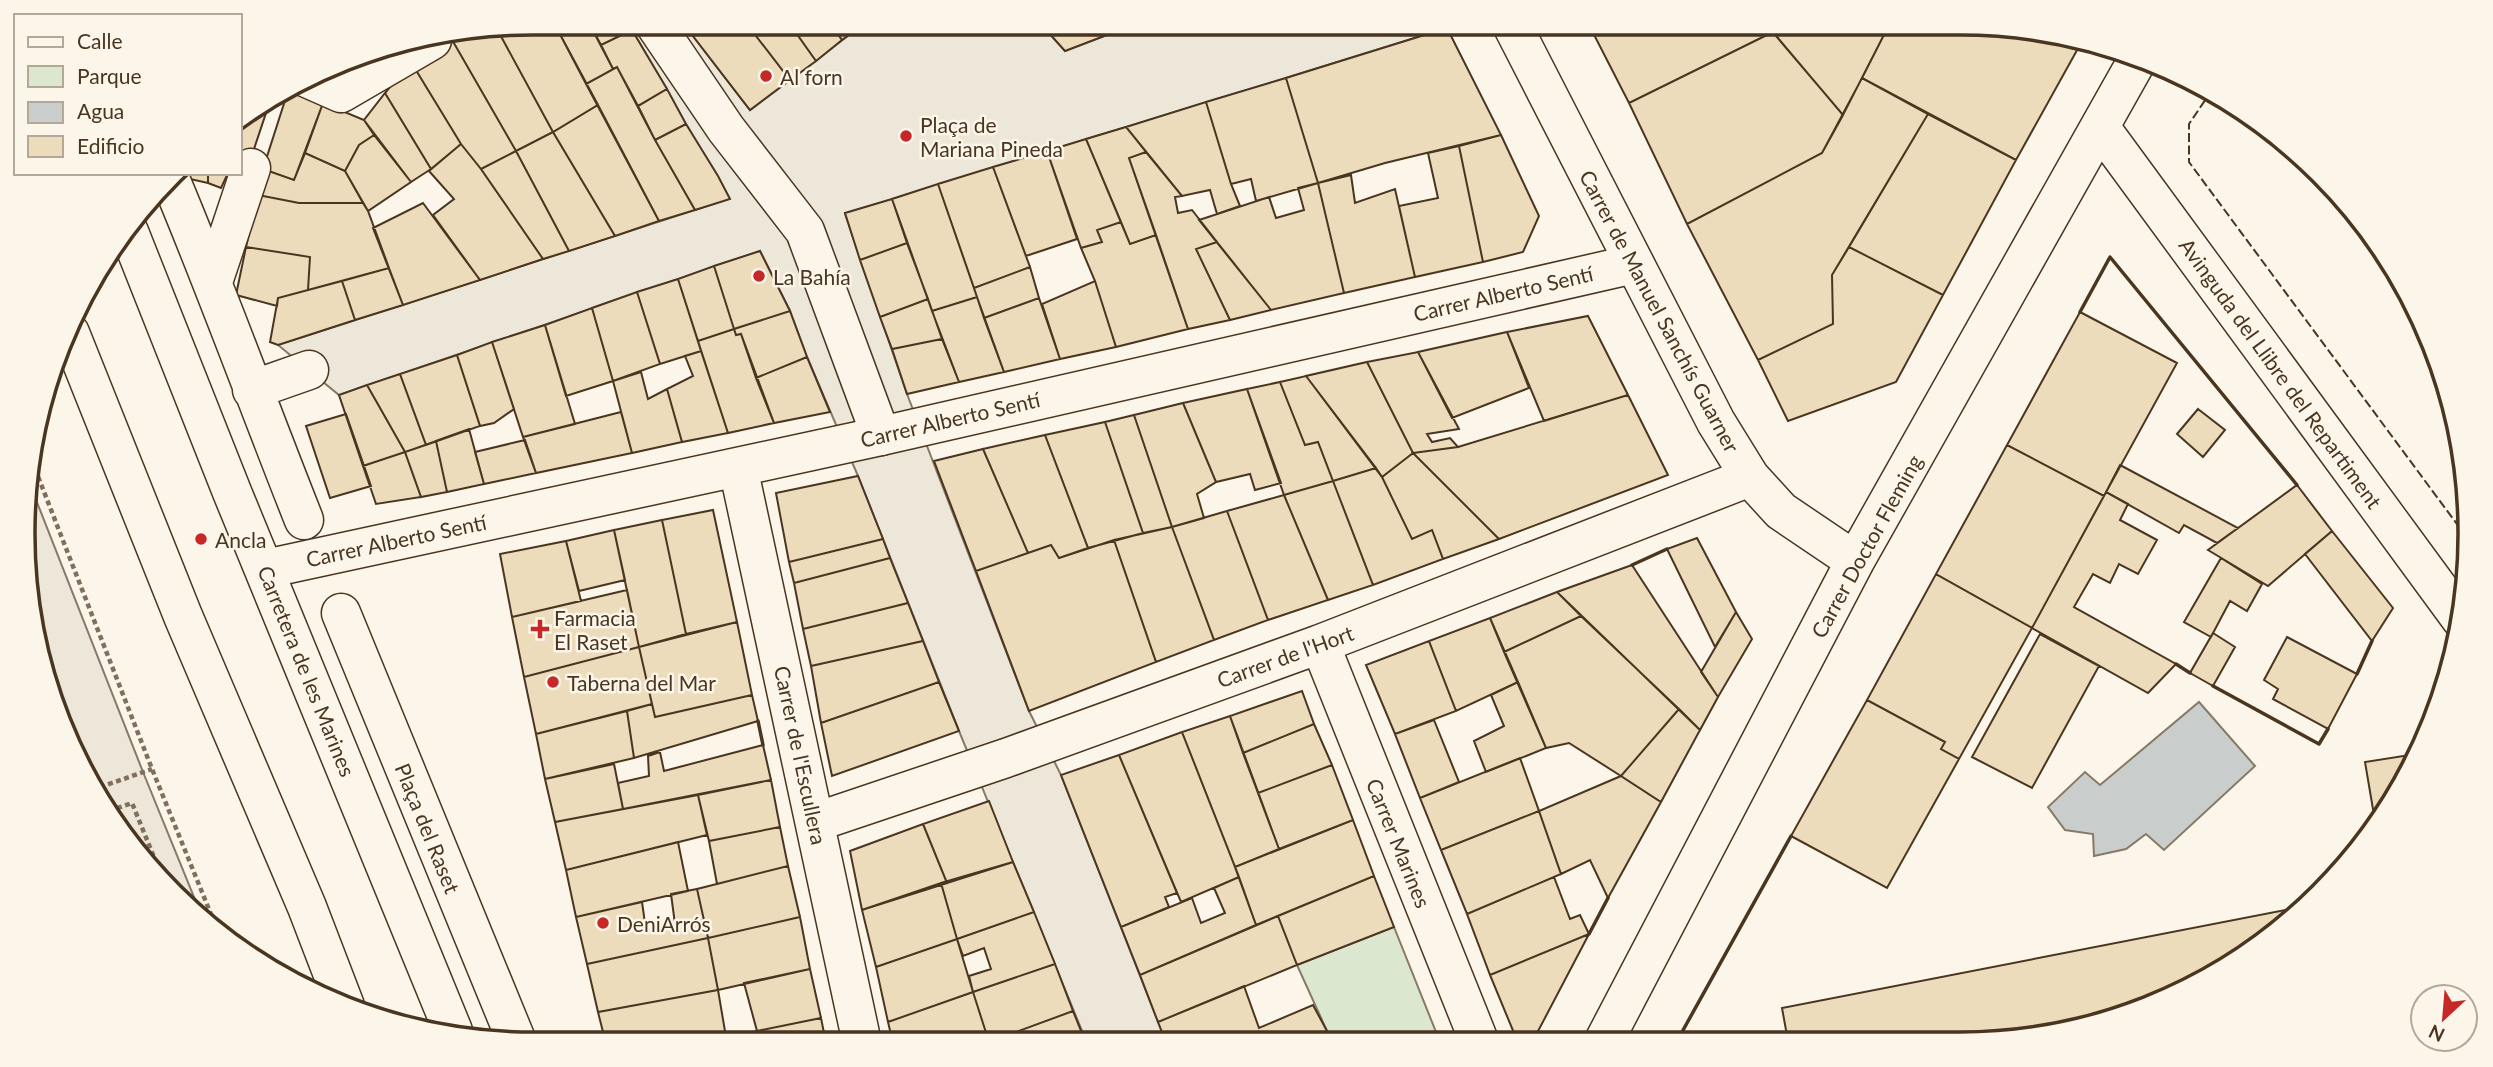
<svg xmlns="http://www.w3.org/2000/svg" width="2493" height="1067" viewBox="0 0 2493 1067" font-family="Lato,sans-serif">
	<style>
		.green { fill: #dce7d0; stroke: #887966; stroke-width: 2 }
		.parking { fill: #ede7d9; stroke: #887966; stroke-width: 2 }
		.water { fill: #c9cecd; stroke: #887966; stroke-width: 2 }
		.building { fill: #ecdcbc; stroke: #4a3520; stroke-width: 2 }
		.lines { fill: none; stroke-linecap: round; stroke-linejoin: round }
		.pedestrian-casing { stroke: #4a3520; stroke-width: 41 }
		.minor-casing { stroke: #4a3520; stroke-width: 41 }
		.secondary-casing { stroke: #4a3520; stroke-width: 41 }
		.path { stroke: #7f6f5c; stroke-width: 4.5; stroke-dasharray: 5 3.5; stroke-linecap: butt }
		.pedestrian { stroke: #fbf6e9; stroke-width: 38 }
		.minor { stroke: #fbf6e9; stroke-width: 38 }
		.secondary { stroke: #fbf6e9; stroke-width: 38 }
		.fence { stroke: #4a3520; stroke-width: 2; stroke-dasharray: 9 3.5; stroke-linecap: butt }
		.wall { stroke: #4a3520; stroke-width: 3.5 }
		.poi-dot { fill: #c62828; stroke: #fbf6e9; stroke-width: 2.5 }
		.labels { text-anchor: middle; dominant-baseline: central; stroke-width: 5; stroke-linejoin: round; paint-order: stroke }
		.poi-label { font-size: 21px; fill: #4a3520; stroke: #fbf6e9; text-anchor: start }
		.street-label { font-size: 21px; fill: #4a3520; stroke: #fbf6e9 }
		.rim { fill: none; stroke: #4a3520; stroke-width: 3.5 }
	</style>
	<rect width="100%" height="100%" fill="#fbf6e9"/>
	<path class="green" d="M1394,927L1440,1042H1302L1327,1031L1297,965Z"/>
	<path class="parking" d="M628,23H683L750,110L865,23H1040L1065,51L1120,30L1122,34L1162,23H1445L1447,28L845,214L907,394L1029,711L1061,775L1166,1042L1087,1043L959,731L858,476L807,357L790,311L760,251L339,395L278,345L729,199Z
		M31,487L143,772L205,924L197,918L91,789L50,698L27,601Z"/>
	<path class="water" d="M2199,702L2255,766L2164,850L2146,834L2126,849L2094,856L2093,834L2065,830L2048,807L2085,772L2100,785Z"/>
	<path class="building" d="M534,23H554L598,105L553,132L497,29Z
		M554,23H589L613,69L586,84Z
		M589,23H628L632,30L601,45Z
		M693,23H746L790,80L750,110L686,27Z
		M746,23H789L816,61L790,80Z
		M789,23H830L842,40L816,61Z
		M830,23H865L842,40Z
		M1040,23H1117L1120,30L1065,51Z
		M1117,23H1162L1122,34Z
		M1588,23H1765L1773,32L1629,103Z
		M1765,23H1890L1843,115Z
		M1890,23H1960L2081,43L2016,160L1862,78Z
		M1447,28L1501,135L1385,163L1318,183L1286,78Z
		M497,29L553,132L516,151L451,38Z
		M632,30L667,89L638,106L617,67L613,69L601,45Z
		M1773,32L1843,115L1822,153L1687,224L1629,103Z
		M451,38L516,151L481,169L461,144L411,62Z
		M401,45L332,81L325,70L369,50Z
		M411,62L461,144L431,169L385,93Z
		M617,67L655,140L695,210L659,221L586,84Z
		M1286,78L1318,183L1256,201L1251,179L1231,184L1206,102Z
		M1862,78L1928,114L1832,275L1833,324L1758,360L1687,224L1822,153Z
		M289,88L323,103L294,180L263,169Z
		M667,89L686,124L655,140L638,106Z
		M385,93L431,169L411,182L364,120Z
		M272,95L249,164L240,161V119Z
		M1206,102L1231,184L1240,206L1217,214L1210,190L1182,196L1126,127Z
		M323,103L364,120L374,135L359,145L345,171L305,153Z
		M598,105L659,221L615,236L553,132Z
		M1928,114L2016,160L1943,295L1849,247Z
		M686,124L718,176L730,199L695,210L655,140Z
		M1126,127L1146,152L1129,158L1156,235L1130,244L1086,139Z
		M553,132L615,236L569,251L516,151Z
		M374,135L411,182L368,211L345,171L359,145Z
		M1501,135L1539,216L1523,252L1483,262L1459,146Z
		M1086,139L1121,222L1097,230L1102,242L1081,248L1047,151Z
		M461,144L481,169L543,259L480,280L433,215L454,199L429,171Z
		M1459,146L1483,262L1415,277L1399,206L1438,198L1428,153Z
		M516,151L569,251L543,259L481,169Z
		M1047,151L1077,239L1026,256L993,167Z
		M1146,152L1182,196L1175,197L1178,213L1192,210L1217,242L1196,249L1230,320L1188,329L1129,158Z
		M305,153L345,171L363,203H299L258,195L263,169L294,180Z
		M993,167L1030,267L974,288L938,184Z
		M180,173H208V183L181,177Z
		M208,173H228L221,188L208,183Z
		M1351,175L1355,203L1395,189L1415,277L1344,293L1318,183Z
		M1318,183L1344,293L1271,310L1199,220L1269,197L1276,218L1304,210L1298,188Z
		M938,184L977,297L932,311L892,199Z
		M258,195L299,203H363L368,211L389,268L308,290L310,257L246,247Z
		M892,199L907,243L860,260L845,213Z
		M423,203L480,280L403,305L373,228Z
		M1121,222L1130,244L1156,235L1188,329L1116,347L1095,281L1081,248L1102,242L1097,230Z
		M1217,242L1271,310L1230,320L1196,249Z
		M907,243L928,299L880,317L860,260Z
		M246,247L310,257L308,290L278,298L277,306L236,295Z
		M1849,247L1943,295L1896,382L1788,421L1758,360L1833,324L1832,275Z
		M760,251L790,311L734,329L714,266Z
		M714,266L734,329L698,341L678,279Z
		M1030,267L1039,298L984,318L974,288Z
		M389,268L403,305L355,320L342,281Z
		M678,279L701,351L660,364L637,292Z
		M342,281L355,320L278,345L270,342L278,298Z
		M1095,281L1116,347L1060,359L1042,304Z
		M637,292L660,364L613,381L592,308Z
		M977,297L1004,372L959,382L932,311Z
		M1039,298L1060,359L1004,372L984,318Z
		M928,299L942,339L892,349L880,317Z
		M592,308L613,381L566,396L545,325Z
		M790,311L807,357L756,378L741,334L736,335L734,329Z
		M2080,312L2177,363L2104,496L2007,445Z
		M1588,316L1628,395L1544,421L1507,332Z
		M545,325L575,424L523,437L492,342Z
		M734,329L736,335L741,334L774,423L728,433L698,341Z
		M1507,332L1529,388L1452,418L1418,352Z
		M942,339L959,382L907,394L892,349Z
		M492,342L514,409L494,423L480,426L457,355Z
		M701,351L728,433L682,442L667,389L693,376L685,356Z
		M1418,352L1459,429L1427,434L1432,442L1450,438L1458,447L1413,453L1367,362Z
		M457,355L480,426L426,445L400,374Z
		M807,357L830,412L774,423L756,378Z
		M1367,362L1413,453L1382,477L1306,376Z
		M641,372L648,399L667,389L682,442L632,453L613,381Z
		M400,374L426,445L405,452L367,385Z
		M1306,376L1376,468L1333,481L1318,442L1305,445L1280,382Z
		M1280,382L1305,445L1318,442L1333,481L1284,495L1247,389Z
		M367,385L405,452L363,466L339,395Z
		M1247,389L1281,483L1255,490L1250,474L1216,482L1183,403Z
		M1628,395L1668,475L1499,539L1413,453L1458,447Z
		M1183,403L1216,482L1197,494L1204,518L1172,527L1134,415Z
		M2198,409L2225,430L2203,457L2177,434Z
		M621,412L632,453L536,473L523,437Z
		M346,414L371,486L330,498L306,426Z
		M1134,415L1172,527L1143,533L1105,422Z
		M1105,422L1143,533L1088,548L1045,435Z
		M469,429L484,484L447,492L436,441Z
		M1045,435L1088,548L1059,558L1051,545L1028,553L983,449Z
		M525,440L536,473L484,484L475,452Z
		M436,441L447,492L421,497L405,452Z
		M2007,445L2104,496L2032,628L1936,574Z
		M983,449L1028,553L976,571L934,461Z
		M405,452L421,497L376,504L363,466Z
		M1413,453L1499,539L1443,559L1432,530L1412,539L1382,477Z
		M2120,465L2238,528L2217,543L2184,525L2179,533L2106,492Z
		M1376,468L1382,477L1412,539L1432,530L1443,559L1373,585L1333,481Z
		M858,476L883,539L789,562L776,493Z
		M1333,481L1373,585L1328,600L1284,495Z
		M2297,485L2332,531L2268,586L2208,550Z
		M2106,492L2128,504L2120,520L2157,540L2138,574L2119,564L2110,583L2093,574L2074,607L2176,664L2148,693L2032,628Z
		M1284,495L1328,600L1268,620L1227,511Z
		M713,510L737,622L686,634L662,520Z
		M1227,511L1268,620L1214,640L1172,527Z
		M662,520L686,634L639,647L614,530Z
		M1172,527L1214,640L1156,662L1114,540Z
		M614,530L625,580L579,591L566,541Z
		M2332,531L2393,608L2372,641L2305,554Z
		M1697,538L1736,612L1715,647L1667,549Z
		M883,539L890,558L794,583L789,562Z
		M1114,540L1156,662L1029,711L976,571L1051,545L1059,558Z
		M566,541L581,601L512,617L500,554Z
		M890,558L908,603L803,629L794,583Z
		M2221,558L2262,584L2247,611L2230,601L2211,637L2184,622Z
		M1632,565L1718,697L1700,730L1557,592Z
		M1936,574L2032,628L1959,759L1941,749L1945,742L1867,700Z
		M627,590L639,647L524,677L512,617Z
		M1557,592L1581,616L1504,652L1490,618Z
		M908,603L923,641L811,666L803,629Z
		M1736,612L1752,639L1718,697L1701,672Z
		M1581,616L1679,709L1621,776L1569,743L1546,748L1504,652Z
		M1490,618L1518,682L1456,711L1429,641Z
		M737,622L752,695L655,717L639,647Z
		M2213,633L2235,647L2213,686L2190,673Z
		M2040,634L2099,666L2032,788L1972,757Z
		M2287,637L2357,674L2328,729L2273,699L2278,689L2264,680Z
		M923,641L939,682L821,723L811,666Z
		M1429,641L1456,711L1395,734L1366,665Z
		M639,647L652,704L536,734L524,677Z
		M939,682L959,731L832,776L821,723Z
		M1518,682L1546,748L1486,772L1474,741L1504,726L1491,695Z
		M1302,691L1314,724L1243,753L1230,716Z
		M752,695L758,721L634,758L627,711L652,704L655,717Z
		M1867,700L1945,742L1941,749L1959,759L1887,888L1791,836Z
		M1679,709L1700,730L1661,802L1621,776Z
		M627,711L634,758L545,779L536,734Z
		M1230,716L1279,849L1235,867L1182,732Z
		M1434,720L1459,782L1420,798L1395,734Z
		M1314,724L1332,765L1258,793L1243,753Z
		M1182,732L1239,877L1181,902L1119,755Z
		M763,745L771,780L623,809L618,783L649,776L648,756L660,752L664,771Z
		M2416,754L2384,818L2376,827L2365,762Z
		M1119,755L1177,893L1165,897L1169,907L1121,927L1061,775Z
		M1520,758L1539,811L1441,850L1420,798Z
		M614,764L623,809L555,822L545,779Z
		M1332,765L1353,820L1279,849L1258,793Z
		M1621,776L1661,802L1608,898L1590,860L1561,874L1539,811Z
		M771,780L780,827L709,841L698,795Z
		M698,795L707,835L566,870L555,822Z
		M989,801L1013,862L947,883L923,824Z
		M1539,811L1561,874L1467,914L1441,850Z
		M1353,820L1374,876L1256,925L1235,867Z
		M923,824L947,883L862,910L850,851Z
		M780,827L788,866L717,884L709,841Z
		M678,842L688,891L576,917L566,870Z
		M1013,862L1034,912L957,939L941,883Z
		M788,866L800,917L708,938L697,889Z
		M1374,876L1394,927L1297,965L1278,916Z
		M1239,877L1256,925L1140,975L1121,927L1192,898L1201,923L1225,913L1214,888Z
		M1554,877L1570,919L1580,915L1589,934L1490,975L1467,914Z
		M941,883L957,939L876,967L862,910Z
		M697,889L708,938L587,964L576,917L642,902L646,930L675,924L671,894Z
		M2306,906L2296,918L2155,1005L2027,1040L1788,1041L1782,1008Z
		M1034,912L1055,964L973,992L969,976L991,969L984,948L963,956L957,939Z
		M1278,916L1297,965L1158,1022L1140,975Z
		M800,917L810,969L718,990L708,938Z
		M1589,934L1536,1035L1514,1033L1490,975Z
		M708,938L718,990L598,1012L587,964Z
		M957,939L973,992L888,1022L876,967Z
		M1055,964L1073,1011L989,1042L973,992Z
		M810,969L821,1018L757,1031L744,983Z
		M1244,986L1259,1028L1313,1005L1327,1031L1302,1042H1166L1158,1022Z
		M718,990L726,1037L690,1044H606L598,1012Z
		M973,992L989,1042L893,1043L888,1022Z
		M1073,1011L1086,1043H989V1042Z
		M821,1018L826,1043L690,1044L757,1031Z"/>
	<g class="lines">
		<defs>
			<path id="pedestrian" d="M654,23L726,129L805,231L881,436
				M307,78L341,93L432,40
				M171,181C218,293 259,407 304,520
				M213,282L251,168
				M252,390L309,370
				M341,613L517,1042"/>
			<path id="minor" d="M1511,23L1716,422L1750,477L1781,511L1855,561
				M2100,127L2461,619
				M738,467L862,1043
				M265,569L881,436L1634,264
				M1320,644L1479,1041
				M816,822L1006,758L1320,644L1750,477
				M1604,1041L1855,561L2139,57"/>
			<path id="secondary" d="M129,232L232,492L453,1031
				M70,333L183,616L307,907L345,1006"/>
		</defs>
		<use href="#pedestrian" class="pedestrian-casing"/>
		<use href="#minor" class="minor-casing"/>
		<use href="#secondary" class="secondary-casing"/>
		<path class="path" d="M32,461L152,769L219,934
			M92,790L152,769
			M109,811L132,803L160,872"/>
		<use href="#pedestrian" class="pedestrian"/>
		<use href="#minor" class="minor"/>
		<use href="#secondary" class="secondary"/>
		<path class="fence" d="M2212,90L2189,124V162L2468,539"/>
		<path class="wall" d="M2080,312L2110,257L2297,485
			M1632,565L1667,549
			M2176,664L2190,673
			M2357,674L2372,641
			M2213,686L2319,744L2328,729
			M758,721L763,745
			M1589,934L1608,898
			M1677,1041L1791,836"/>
	</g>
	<g class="poi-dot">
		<circle cx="766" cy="76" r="7"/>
		<circle cx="906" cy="136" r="7"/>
		<circle cx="759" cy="276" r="7"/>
		<circle cx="201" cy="539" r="7"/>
		<path d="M536.5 618.5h7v7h7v7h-7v7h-7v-7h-7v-7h7z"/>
		<circle cx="553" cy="682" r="7"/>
		<circle cx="603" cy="923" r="7"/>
	</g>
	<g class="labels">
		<g class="poi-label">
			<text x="780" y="76">Al forn</text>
			<text x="920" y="124">Plaça de<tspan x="920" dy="24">Mariana Pineda</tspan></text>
			<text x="773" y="276">La Bahía</text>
			<text x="215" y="539">Ancla</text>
			<text x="554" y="617">Farmacia<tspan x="554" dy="24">El Raset</tspan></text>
			<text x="567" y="682">Taberna del Mar</text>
			<text x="617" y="923">DeniArrós</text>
		</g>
		<g class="street-label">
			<text transform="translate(1503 293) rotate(-13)">Carrer Alberto Sentí</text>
			<text transform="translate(1660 311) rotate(62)">Carrer de Manuel Sanchís Guarner</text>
			<text transform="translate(2281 373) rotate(54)">Avinguda del Llibre del Repartiment</text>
			<text transform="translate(950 419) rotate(-13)">Carrer Alberto Sentí</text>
			<text transform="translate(396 540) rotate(-12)">Carrer Alberto Sentí</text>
			<text transform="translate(1866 546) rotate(-61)">Carrer Doctor Fleming</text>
			<text transform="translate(1285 656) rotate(-20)">Carrer de l'Hort</text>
			<text transform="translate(307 671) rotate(68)">Carretera de les Marines</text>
			<text transform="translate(801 755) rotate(78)">Carrer de l'Escullera</text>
			<text transform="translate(428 828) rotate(68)">Plaça del Raset</text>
			<text transform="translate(1399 843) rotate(68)">Carrer Marines</text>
		</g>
	</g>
	<path d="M0 0H2493V1067H0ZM533 35H1960A498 498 0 0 1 2458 533V534A498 498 0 0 1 1960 1032H533A498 498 0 0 1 35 534V533A498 498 0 0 1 533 35Z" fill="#fbf6e9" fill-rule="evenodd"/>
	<path class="rim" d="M533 35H1960A498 498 0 0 1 2458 533V534A498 498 0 0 1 1960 1032H533A498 498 0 0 1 35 534V533A498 498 0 0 1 533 35Z"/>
	<rect x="14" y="14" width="228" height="161" fill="#fbf6e9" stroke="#b4a999" stroke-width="2"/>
	<rect x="28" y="37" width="35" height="10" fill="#fbf6e9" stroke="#b4a999" stroke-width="2"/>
	<text x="77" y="49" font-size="21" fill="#4a3520">Calle</text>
	<rect x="28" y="66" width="35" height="21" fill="#dce7d0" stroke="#b4a999" stroke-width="2"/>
	<text x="77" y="84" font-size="21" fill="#4a3520">Parque</text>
	<rect x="28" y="102" width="35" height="21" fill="#c9cecd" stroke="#b4a999" stroke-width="2"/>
	<text x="77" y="119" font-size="21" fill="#4a3520">Agua</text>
	<rect x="28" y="136" width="35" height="21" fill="#ecdcbc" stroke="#b4a999" stroke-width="2"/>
	<text x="77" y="154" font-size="21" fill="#4a3520">Edificio</text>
	<g transform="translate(2444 1018) rotate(206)"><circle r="33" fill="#fbf6e9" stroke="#b4a999" stroke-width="2"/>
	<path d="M0-5L12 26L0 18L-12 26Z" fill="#c62828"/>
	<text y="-10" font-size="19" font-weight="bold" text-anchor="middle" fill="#4a3520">N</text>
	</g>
</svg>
